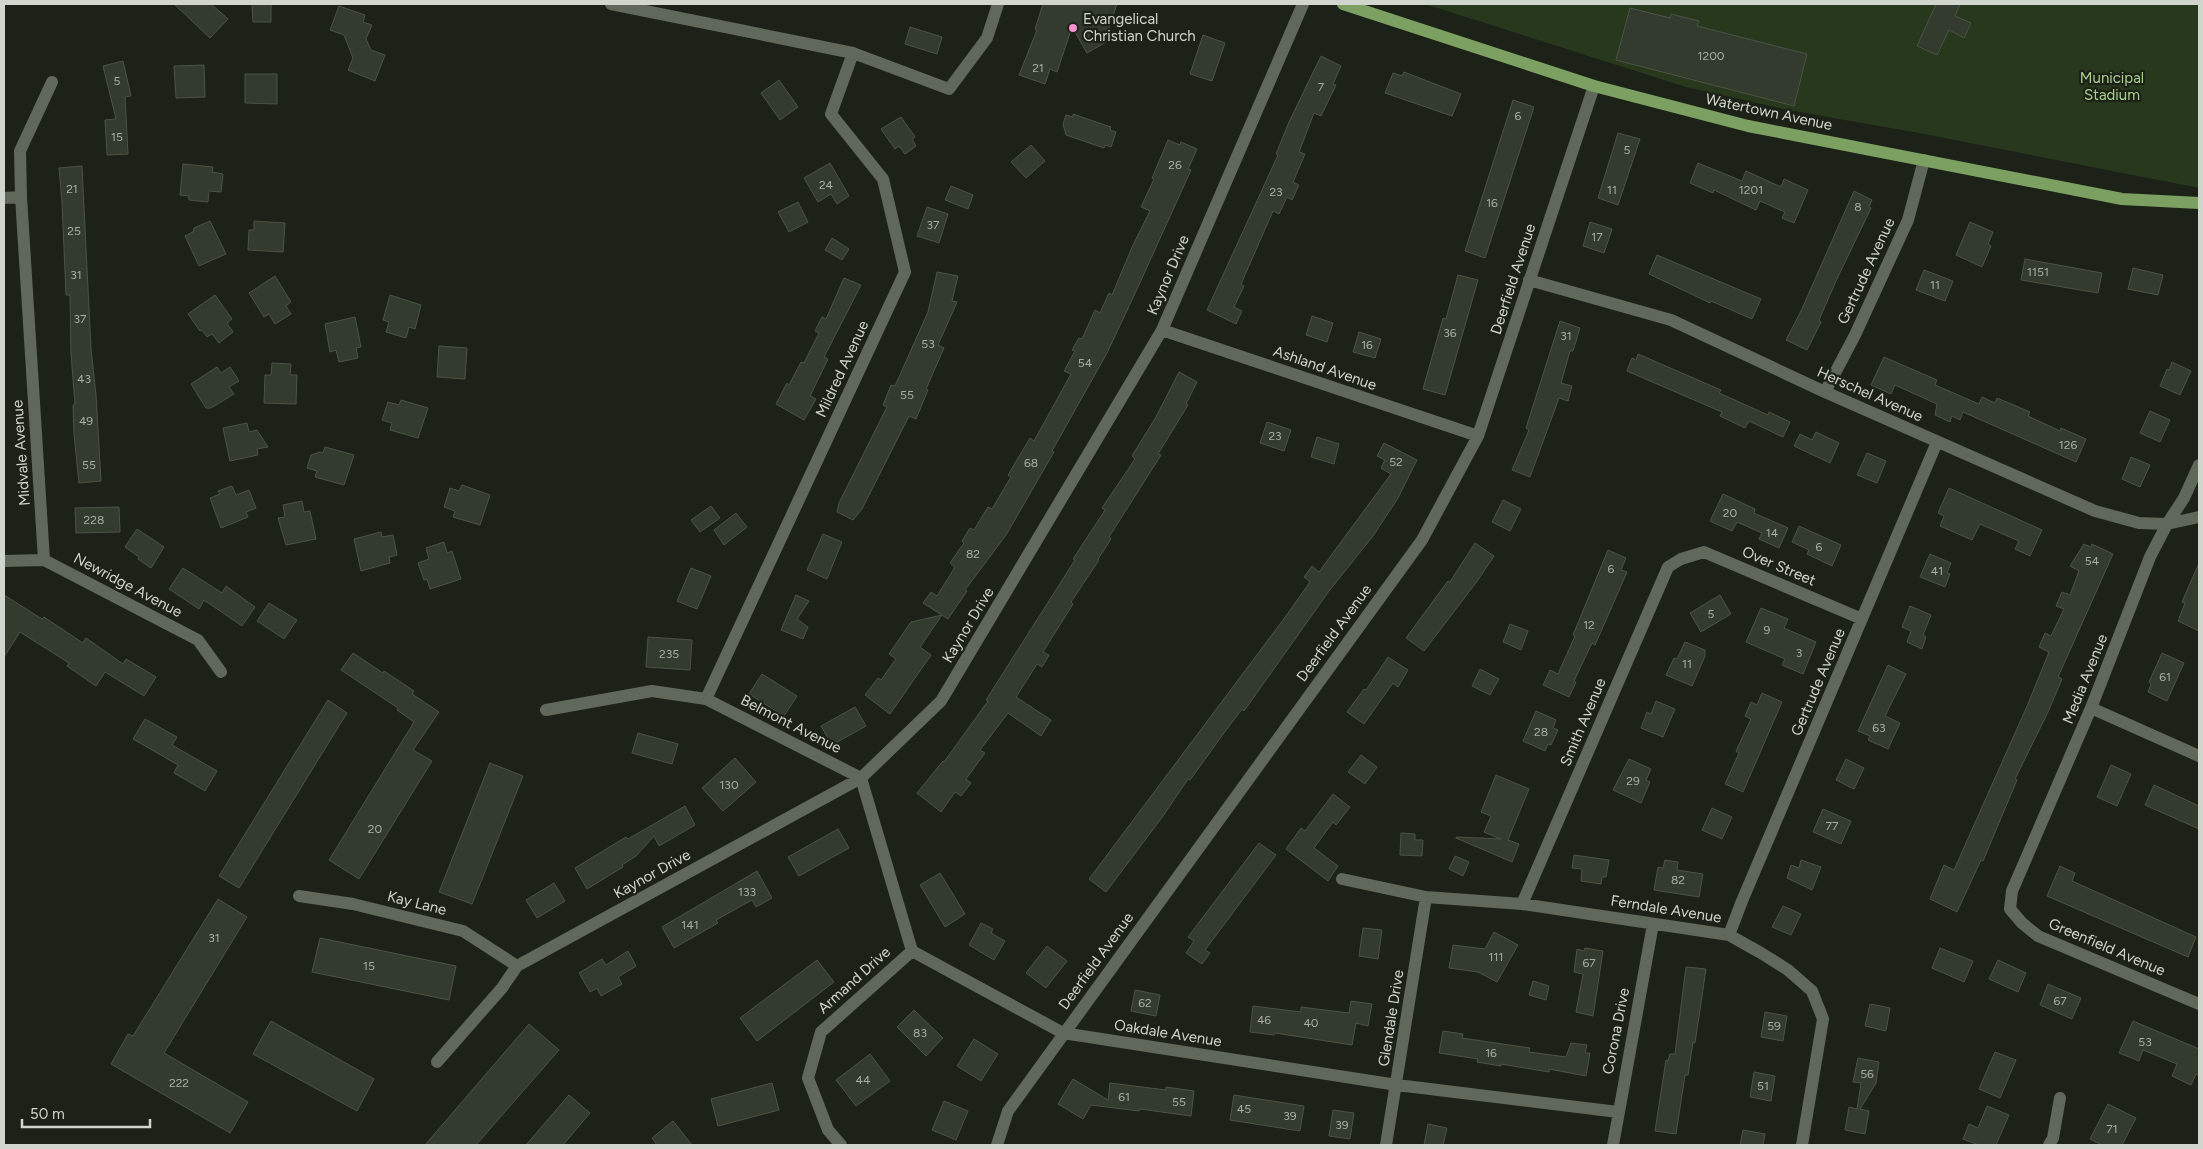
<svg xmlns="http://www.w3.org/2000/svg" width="2203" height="1149" viewBox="0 0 2203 1149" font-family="Figtree,sans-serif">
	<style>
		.green { fill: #28381d }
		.building { fill: #333a2e; stroke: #4b5346 }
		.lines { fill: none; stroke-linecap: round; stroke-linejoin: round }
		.street { stroke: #5f685a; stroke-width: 12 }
		.primary { stroke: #7ca061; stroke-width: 12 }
		.poi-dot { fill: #f690cf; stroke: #1c2217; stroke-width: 2 }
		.labels { text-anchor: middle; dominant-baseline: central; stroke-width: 4.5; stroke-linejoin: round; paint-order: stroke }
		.number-label { font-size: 12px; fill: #a9aea5 }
		.poi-label { font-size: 15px; fill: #d0d5cd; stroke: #1c2217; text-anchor: start }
		.park-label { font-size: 15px; fill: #a9d08e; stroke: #1c2217 }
		.street-label { font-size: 15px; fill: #d0d5cd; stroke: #1c2217 }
	</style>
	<rect width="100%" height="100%" fill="#1c2217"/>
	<path class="green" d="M1425,4H2199V188L1919,133L1788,110L1686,87Z"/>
	<path class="building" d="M174,4H211L228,19L210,38Z
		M252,4H271V22H253Z
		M1043,4H1117L1109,28L1115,37L1087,53L1072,27L1057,72L1050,69L1045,84L1019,75L1037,30L1035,29Z
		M1936,4H1960L1955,16L1971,23L1964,38L1949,30L1937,55L1917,46Z
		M339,6L365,15L363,22L372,25L366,39L371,50L385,55L375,81L348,70L353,58L344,35L330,30Z
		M1630,8L1670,18L1671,14L1699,21L1697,26L1807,54L1794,106L1616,60Z
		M910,27L942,37L937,54L905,44Z
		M1203,35L1225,43L1212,81L1190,74Z
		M1321,56L1341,66L1333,84L1336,85L1321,116L1314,113L1299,152L1305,154L1293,182L1299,185L1292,200L1287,197L1279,214L1273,211L1241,284L1244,286L1234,307L1242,311L1236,324L1207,310L1278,155L1276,154L1289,122Z
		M123,61L131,96L125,97L128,154L107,155L105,120L116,119L103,66Z
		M204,65L205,97L176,98L174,66Z
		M1404,72L1461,94L1452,116L1385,93L1393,73L1402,76Z
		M245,74H277V104L245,103Z
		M779,80L798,107L780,120L761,93Z
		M1513,100L1534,107L1485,258L1465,251Z
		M1073,114L1111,127L1110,130L1116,132L1111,147L1105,145L1104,148L1066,135L1063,124L1066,115L1073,117Z
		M901,117L915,137L912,139L916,146L905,154L899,146L895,149L881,129Z
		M1618,133L1640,139L1618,205L1598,198Z
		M1168,140L1180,145L1181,142L1197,149L1188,169L1191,170L1138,287L1107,353L1052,451L1054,452L1006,535L965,590L967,591L948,619L923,603L931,592L937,596L955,567L950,563L964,543L962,541L970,528L974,530L988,507L992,509L1011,477L1008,475L1030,438L1034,441L1071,374L1064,371L1075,351L1072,350L1079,338L1082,339L1095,310L1100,313L1109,293L1112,295L1133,245L1150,211L1141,207L1154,179L1152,178Z
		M1031,145L1045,161L1026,178L1011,162Z
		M830,163L849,196L837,204L831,194L818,202L804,178Z
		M1698,163L1742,181L1746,171L1781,187L1784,179L1808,190L1794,223L1782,218L1785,212L1760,201L1756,210L1714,190L1713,193L1690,183Z
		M183,164L213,167L212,172L223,174L221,192L209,191L208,202L189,200V196L180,195Z
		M82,166L91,349L96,395L101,481L79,483L74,434L73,405L75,404L71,354L70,295H66L62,202L59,168Z
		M951,186L973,195L968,209L945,200Z
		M1854,191L1872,200L1869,207L1871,208L1836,281L1819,320L1821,322L1807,350L1786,340L1801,311Z
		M798,202L808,222L789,232L778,212Z
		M927,207L948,214L939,243L917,236Z
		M210,221L226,254L199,266L185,236L193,232L194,228Z
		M254,221L285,223L283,252L248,250L249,230H254Z
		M1590,222L1612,229L1604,253L1583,246Z
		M1970,222L1993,232L1988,244L1991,246L1982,267L1956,255Z
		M832,238L849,249L842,260L825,250Z
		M1657,255L1761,299L1752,319L1711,301L1710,303L1649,274Z
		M2025,259L2102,273L2098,293L2021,280Z
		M2133,268L2163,275L2158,295L2128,289Z
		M1924,270L1953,281L1945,301L1916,290Z
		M937,272L958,276L952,301L957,302L938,345L944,348L926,389L928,390L916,419L909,416L862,509L853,520L837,512L839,503L887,407L883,405L891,385L895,386L928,312Z
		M1458,275L1478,280L1445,395L1423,389L1443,318L1446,319Z
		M275,276L291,302L286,306L291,314L275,324L269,314L264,317L249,293Z
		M844,278L861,285L824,357L828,359L810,396L816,399L804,420L776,404L787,383L789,385L801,362L804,363L819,333L815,331L822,317L826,319Z
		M215,295L232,319L227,323L233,332L219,343L212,334L207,337L202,330L200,331L188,314Z
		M390,295L421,305L415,329L409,327L406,338L386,332L389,322L383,320Z
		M1312,316L1333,323L1327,342L1306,335Z
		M355,317L361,347L356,348L358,358L339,362L336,350L330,352L325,324Z
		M1560,321L1580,328L1573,351H1570L1561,383L1572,386L1568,401L1559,398L1530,477L1512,470L1529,430L1526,428Z
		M1359,332L1381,339L1375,358L1353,352Z
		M439,346L467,348L465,379L437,377Z
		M1638,354L1721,390L1719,393L1768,415L1769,412L1790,422L1783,437L1749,421L1745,428L1720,416L1722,412L1627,371L1632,358L1636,360Z
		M1884,357L1937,380L1935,385L1979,404L1982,397L1995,403L1997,398L2030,412L2028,416L2060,431L2061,428L2086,439L2076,462L1963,412L1960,420L1952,416L1950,422L1935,415L1937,404L1895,385L1891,394L1871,385Z
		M2172,362L2191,371L2180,395L2160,386L2167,369L2169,370Z
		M272,363L291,364L290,375H297L296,404L264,403L265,375H271Z
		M217,367L221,373L230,367L239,381L229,387L234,394L211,408H206L191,384Z
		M1179,372L1197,382L1186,404L1188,405L1158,454L1161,455L1109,537L1111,539L1098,559L1099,560L1071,602L1073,604L1043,652L1049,655L1042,667L1037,664L1016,697L1051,720L1041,736L1008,713L980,750L985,753L966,779L971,783L961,796L955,792L941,812L917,793L943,761L944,762L988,701L986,700L1075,560L1073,559L1105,510L1102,508L1135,459L1132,456L1156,417Z
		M401,400L428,408L418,438L390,430L392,423L382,420L388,402L399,405Z
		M2150,411L2170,420L2160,442L2140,433Z
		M1267,422L1291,430L1284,451L1260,443Z
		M247,423L249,432L257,430L268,447L257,449L258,455L230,461L223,428Z
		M1816,432L1839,443L1830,463L1794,446L1800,434L1812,440Z
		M1317,437L1339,444L1334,464L1311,457Z
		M1384,443L1417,460L1398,498L1373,536L1329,591L1244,711L1242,709L1224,733L1190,780L1188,779L1163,816L1106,892L1089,879L1286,616L1310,582L1304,577L1312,566L1319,572L1391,474L1381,468L1385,460L1377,456Z
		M325,447L354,455L344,485L315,477L317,471L307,468L311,455L320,452L323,453Z
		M1867,453L1886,461L1877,483L1857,475Z
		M2131,457L2150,465L2140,487L2122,479Z
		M462,485L490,495L480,525L453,517L455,511L444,507L450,488L459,491Z
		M232,486L236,495L249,490L256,508L246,512L248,517L221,528L210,498L220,494L218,491Z
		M1949,488L2042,530L2030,556L2015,549L2019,541L1980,524L1972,540L1940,526L1944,516L1938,513Z
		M1723,494L1755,509L1754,513L1788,528L1779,548L1759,539L1762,533L1737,522L1732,531L1710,521Z
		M1503,500L1521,509L1510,531L1492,522Z
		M302,501L304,512L310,511L316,539L286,545L278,518L285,517L283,505Z
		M711,506L720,518L700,532L691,520Z
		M119,507L120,532L76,533L75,508Z
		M736,513L747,527L724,545L714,530Z
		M1799,526L1841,545L1832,566L1807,554L1809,550L1792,542Z
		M137,529L164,547L151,568L138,559L139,557L125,547Z
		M381,532L382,537L393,535L397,555L389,557L390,563L361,571L354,539Z
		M823,534L842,542L827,579L807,570Z
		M444,542L447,553L452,551L461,579L430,589L427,579L424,580L418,563L429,559L426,548Z
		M1475,543L1494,556L1478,580L1424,651L1406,638L1448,581L1450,582Z
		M2084,544L2091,547L2092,544L2113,554L2058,677L2062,679L2048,712L2015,779L2017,780L1983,861L1981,860L1957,912L1930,899L1944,865L1954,870L2028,704L2049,652L2039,647L2045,633L2051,636L2063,611L2064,609L2056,606L2062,592L2070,595L2079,571L2070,566Z
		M1608,550L1626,558L1621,570L1627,572L1595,645L1592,643L1574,681L1576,682L1569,697L1543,685L1550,670L1558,674L1575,636L1573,635Z
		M1930,554L1951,563L1947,573L1950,574L1945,587L1920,577Z
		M2199,563V631L2178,621L2185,603L2182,602Z
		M183,568L222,593L226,586L255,607L242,626L204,600L199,609L169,589Z
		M691,568L711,576L697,609L677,601Z
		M4,595L42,619L44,617L83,643L86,638L123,664L126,659L156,677L144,696L105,672L96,686L67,666L69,663L20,632L4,657Z
		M796,595L809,601L797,619L808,627L803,639L781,630Z
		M1720,595L1731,614L1701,632L1690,613Z
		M269,603L297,620L284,639L257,621Z
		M1910,606L1931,615L1923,635L1926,637L1922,649L1907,642L1911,631L1902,627Z
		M1761,608L1788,619L1784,628L1816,642L1803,674L1782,665L1785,659L1746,642Z
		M942,615L920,647L931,655L890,714L865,695L878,678L881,680L896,659L889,654L911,622Z
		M1510,624L1528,631L1521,650L1503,642Z
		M648,637L692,640L690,670L646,667Z
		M1685,642L1705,650V656L1692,686L1666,675L1674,658L1677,659Z
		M353,653L383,673L384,671L414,691L412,694L439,712L413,750L432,761L359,879L329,860L414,722L397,710L398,708L341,670Z
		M2162,653L2184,663L2167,701L2148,692L2151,684L2149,682Z
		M1388,657L1408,670L1398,687L1393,683L1364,724L1347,712L1364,689L1366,690Z
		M1888,665L1906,674L1885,716L1900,723L1888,749L1868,740L1870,736L1858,731Z
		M1480,669L1499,679L1490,695L1472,686Z
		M762,674L797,696L784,716L749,694Z
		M1762,693L1782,702L1743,792L1725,784L1739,753L1736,751L1751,719L1745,716L1751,702L1757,705Z
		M328,700L347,713L239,888L219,876Z
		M1656,701L1675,709L1663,737L1641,728L1647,712L1651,714Z
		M855,707L866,726L832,745L821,726Z
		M1536,711L1556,720L1553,728L1558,730L1551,745L1548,744L1545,751L1523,741Z
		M145,719L177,737L172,745L217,771L205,791L174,773L178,765L133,739Z
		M638,733L678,744L672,764L632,753Z
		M1361,755L1377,767L1365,784L1348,772Z
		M735,758L756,782L723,811L702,788Z
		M1629,759L1651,769L1646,780L1650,782L1641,803L1613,790Z
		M1846,759L1864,768L1854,789L1836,780Z
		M490,763L523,776L472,904L439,892Z
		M2111,765L2131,774L2117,806L2097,797Z
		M1496,775L1529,789L1508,840L1519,844L1512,862L1456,838V837L1501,839L1484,832L1491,816L1481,812Z
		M2154,785L2199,806V829L2145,805Z
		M1333,794L1350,807L1336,825L1333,822L1314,848L1338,866L1328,881L1286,849L1301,828L1305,831Z
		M685,806L695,825L659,846L654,836L636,856L622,865L623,867L587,889L575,868L626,837L628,839Z
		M1712,808L1732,817L1722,839L1702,830Z
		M1823,809L1851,821L1841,844L1813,832Z
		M838,829L849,848L799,876L788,857Z
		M1401,833L1415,834V840H1423L1422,856L1400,855Z
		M1259,843L1276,855L1205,950L1210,953L1202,964L1186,953L1194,941L1188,937Z
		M1574,855L1609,860L1606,877H1602L1601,884L1581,881L1582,869L1572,868Z
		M1455,856L1469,862L1463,876L1449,869Z
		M1665,860L1678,862L1677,870L1703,874L1699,897L1654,890L1658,867L1663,868Z
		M1801,860L1821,867L1812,890L1787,878L1791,865L1799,868Z
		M2060,866L2075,873L2072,881L2081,885L2196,937L2188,957L2047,896Z
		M757,871L772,898L756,907L752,900L716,920L718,923L674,948L662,927Z
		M940,873L965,914L945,927L920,885Z
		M554,883L565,901L537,918L526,900Z
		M218,899L247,917L164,1053L248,1102L230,1133L111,1064L128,1034L133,1036Z
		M1783,906L1801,914L1791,935L1772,927Z
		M981,923L993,929L991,933L1005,941L994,960L969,945Z
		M1363,928L1382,930L1378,959L1359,956Z
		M1494,932L1518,945L1497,982L1478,972L1449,968L1453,945L1485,949Z
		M320,938L456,966L449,1000L312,972Z
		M1047,946L1067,961L1046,988L1026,973Z
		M1585,948L1603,951L1593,1016L1576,1012L1583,974L1574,972L1577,949L1584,951Z
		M1940,948L1973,961L1964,982L1932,968Z
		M628,951L636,966L618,977L622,984L601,996L597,988L590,992L579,973L602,959L606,965Z
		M817,960L834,982L757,1041L740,1018Z
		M1998,960L2026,973L2018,992L1989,979Z
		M1686,967L1706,969L1695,1043L1693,1042L1688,1075H1685L1676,1134L1655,1131L1666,1060L1668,1061L1670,1054H1675Z
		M1533,981L1549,986L1546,1000L1529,995Z
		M2048,984L2081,998L2072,1019L2040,1005Z
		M1135,990L1160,995L1156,1016L1131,1011Z
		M1351,1001L1372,1004L1368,1026L1356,1023L1352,1045L1275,1033L1274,1035L1250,1032L1253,1006L1301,1012V1007L1349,1013Z
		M1870,1004L1890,1008L1886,1031L1865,1026Z
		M914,1010L943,1038L926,1056L897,1027Z
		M1765,1012L1787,1016L1783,1041L1761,1037Z
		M271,1021L374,1079L357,1111L253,1054Z
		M2133,1021L2199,1049V1076L2196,1074L2191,1085L2172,1076L2177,1064L2143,1050L2139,1061L2119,1053Z
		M529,1024L559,1050L476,1145H425Z
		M1443,1031L1463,1034L1462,1038L1530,1048L1529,1052L1566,1057L1571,1043L1587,1045L1585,1053H1590L1586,1076L1549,1069V1072L1501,1064V1066L1477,1062L1478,1059L1439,1053Z
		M974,1039L998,1054L981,1081L957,1066Z
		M1995,1052L2016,1060L2000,1098L1979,1089Z
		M870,1054L890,1081L856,1106L836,1080Z
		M1858,1058L1879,1062L1876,1083L1860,1109L1869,1111L1865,1134L1845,1130L1849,1107L1857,1109L1861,1083L1853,1082Z
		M1754,1072L1775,1076L1771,1101L1750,1097Z
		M1073,1079L1108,1100L1110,1083L1166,1090V1087L1194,1091L1191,1116L1140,1109L1139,1111L1091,1105L1083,1119L1058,1104Z
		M772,1083L779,1110L718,1126L711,1099Z
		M569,1095L590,1113L563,1145H526Z
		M1234,1095L1304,1106L1300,1131L1230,1120Z
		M944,1101L968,1111L956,1140L932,1130Z
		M2108,1104L2136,1118L2122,1145H2102L2090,1139Z
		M1987,1106L2009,1115L1996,1145H1979L1963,1139L1969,1124L1978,1128Z
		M1333,1110L1354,1113L1350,1139L1329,1136Z
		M673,1121L692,1145H657L652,1138Z
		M1428,1124L1447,1128L1443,1145H1424Z
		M1743,1130L1765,1134L1763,1145H1740Z"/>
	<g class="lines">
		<path class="street" d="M611,4L853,53L949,89L987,38L998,4
			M4,198L21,197
			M1529,280L1671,320L1825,392L2095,511L2139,523L2167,524L2199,517
			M1162,330L1478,436
			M1825,392L1855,335L1908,220L1924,160
			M2199,465L2184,498L2167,524L2150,557L2091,708L2012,891L2010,909L2022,923L2038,936L2199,1004
			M44,560L21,197L20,151L52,82
			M4,561L44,560L198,640L221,672
			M706,699L905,272L883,179L831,114L853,53
			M2091,708L2199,756
			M546,710L652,691L706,699L861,778L912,951L1063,1033L1397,1085L1618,1112
			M1342,879L1426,897L1522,904L1729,935L1761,953L1788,970L1812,991L1823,1019L1802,1145
			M299,896L353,904L463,931L517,966
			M1522,904L1668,567L1681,559L1704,552L1862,619
			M1729,935L1742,901L1937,442
			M437,1062L502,988L517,966L861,778L941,701L1162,330L1303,4
			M841,1145L828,1130L808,1078L821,1032L912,951
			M997,1145L1008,1111L1422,540L1478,436L1594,86
			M1386,1145L1426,897
			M1613,1145L1653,924
			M2049,1145L2053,1138L2060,1098"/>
		<path class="primary" d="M1343,4L1594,86L1748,126L2122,199L2199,203"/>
	</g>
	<circle class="poi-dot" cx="1073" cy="28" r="5"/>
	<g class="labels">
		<g class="number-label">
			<text x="1711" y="56">1200</text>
			<text x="1038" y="68">21</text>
			<text x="117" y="81">5</text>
			<text x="1321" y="87">7</text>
			<text x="1518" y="116">6</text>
			<text x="117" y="137">15</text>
			<text x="1627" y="150">5</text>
			<text x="1175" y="165">26</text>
			<text x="826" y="185">24</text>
			<text x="72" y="189">21</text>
			<text x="1612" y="190">11</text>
			<text x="1751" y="190">1201</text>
			<text x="1276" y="192">23</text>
			<text x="1492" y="203">16</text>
			<text x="1858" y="207">8</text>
			<text x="933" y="225">37</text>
			<text x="74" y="231">25</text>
			<text x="1597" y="237">17</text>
			<text x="2038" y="272">1151</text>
			<text x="76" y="275">31</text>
			<text x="1935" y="285">11</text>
			<text x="80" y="319">37</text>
			<text x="1450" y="333">36</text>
			<text x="1566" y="336">31</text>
			<text x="928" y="344">53</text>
			<text x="1367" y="345">16</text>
			<text x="1085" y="363">54</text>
			<text x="84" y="379">43</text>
			<text x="907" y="395">55</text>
			<text x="86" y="421">49</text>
			<text x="1275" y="436">23</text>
			<text x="2068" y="445">126</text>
			<text x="1396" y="462">52</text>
			<text x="1031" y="463">68</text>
			<text x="89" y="465">55</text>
			<text x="1730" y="513">20</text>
			<text x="94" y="520">228</text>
			<text x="1772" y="533">14</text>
			<text x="1819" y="547">6</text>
			<text x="973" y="554">82</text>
			<text x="2092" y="561">54</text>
			<text x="1611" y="569">6</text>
			<text x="1937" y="571">41</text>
			<text x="1711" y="614">5</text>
			<text x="1589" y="625">12</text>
			<text x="1767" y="630">9</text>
			<text x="1799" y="653">3</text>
			<text x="669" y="654">235</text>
			<text x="1687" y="664">11</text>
			<text x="2165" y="677">61</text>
			<text x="1879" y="728">63</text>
			<text x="1541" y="732">28</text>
			<text x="1633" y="781">29</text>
			<text x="729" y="785">130</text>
			<text x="1832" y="826">77</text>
			<text x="375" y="829">20</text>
			<text x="1678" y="880">82</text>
			<text x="747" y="892">133</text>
			<text x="690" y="925">141</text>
			<text x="214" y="938">31</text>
			<text x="1496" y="957">111</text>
			<text x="1589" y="963">67</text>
			<text x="369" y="966">15</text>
			<text x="2060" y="1001">67</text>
			<text x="1145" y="1003">62</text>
			<text x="1264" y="1020">46</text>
			<text x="1311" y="1023">40</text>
			<text x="1774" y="1026">59</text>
			<text x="920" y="1033">83</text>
			<text x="2145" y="1042">53</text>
			<text x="1491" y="1053">16</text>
			<text x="1867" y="1074">56</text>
			<text x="863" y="1080">44</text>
			<text x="179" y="1083">222</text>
			<text x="1763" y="1086">51</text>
			<text x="1124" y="1097">61</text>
			<text x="1179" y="1102">55</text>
			<text x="1244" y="1109">45</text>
			<text x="1290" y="1116">39</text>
			<text x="1342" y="1125">39</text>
			<text x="2112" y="1129">71</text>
		</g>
		<g class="poi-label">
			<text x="1083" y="19">Evangelical<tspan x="1083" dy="17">Christian Church</tspan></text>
		</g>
		<g class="park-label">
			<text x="2112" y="78">Municipal<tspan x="2112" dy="17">Stadium</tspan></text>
		</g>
		<g class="street-label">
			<text transform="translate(1769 112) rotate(12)">Watertown Avenue</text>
			<text transform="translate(1866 271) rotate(-65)">Gertrude Avenue</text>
			<text transform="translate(1168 275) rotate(-67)">Kaynor Drive</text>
			<text transform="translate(1513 279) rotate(-72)">Deerfield Avenue</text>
			<text transform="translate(1325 368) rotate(19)">Ashland Avenue</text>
			<text transform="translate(842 369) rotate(-65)">Mildred Avenue</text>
			<text transform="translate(1870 394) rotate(24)">Herschel Avenue</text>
			<text transform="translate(21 453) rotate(-94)">Midvale Avenue</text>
			<text transform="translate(1779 566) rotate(23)">Over Street</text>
			<text transform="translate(128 585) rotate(28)">Newridge Avenue</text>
			<text transform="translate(968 625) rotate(-59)">Kaynor Drive</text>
			<text transform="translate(1334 633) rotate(-54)">Deerfield Avenue</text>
			<text transform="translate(2085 679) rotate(-68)">Media Avenue</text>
			<text transform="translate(1818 682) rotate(-67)">Gertrude Avenue</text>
			<text transform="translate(1583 722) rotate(-67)">Smith Avenue</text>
			<text transform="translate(791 724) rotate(27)">Belmont Avenue</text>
			<text transform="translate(652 874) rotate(-29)">Kaynor Drive</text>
			<text transform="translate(417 903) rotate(14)">Kay Lane</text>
			<text transform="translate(1666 909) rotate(9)">Ferndale Avenue</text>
			<text transform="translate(2107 947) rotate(23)">Greenfield Avenue</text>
			<text transform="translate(1096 961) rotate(-54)">Deerfield Avenue</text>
			<text transform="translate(854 980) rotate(-42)">Armand Drive</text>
			<text transform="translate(1391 1018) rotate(-81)">Glendale Drive</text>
			<text transform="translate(1616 1031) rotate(-79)">Corona Drive</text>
			<text transform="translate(1168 1033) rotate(9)">Oakdale Avenue</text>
		</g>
	</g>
	<rect width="2203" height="1149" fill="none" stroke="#d0d5cd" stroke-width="10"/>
	<path d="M22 1119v8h128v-8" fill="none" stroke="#d0d5cd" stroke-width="2.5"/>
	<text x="30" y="1119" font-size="15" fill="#d0d5cd" stroke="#1c2217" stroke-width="4" paint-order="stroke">50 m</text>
</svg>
